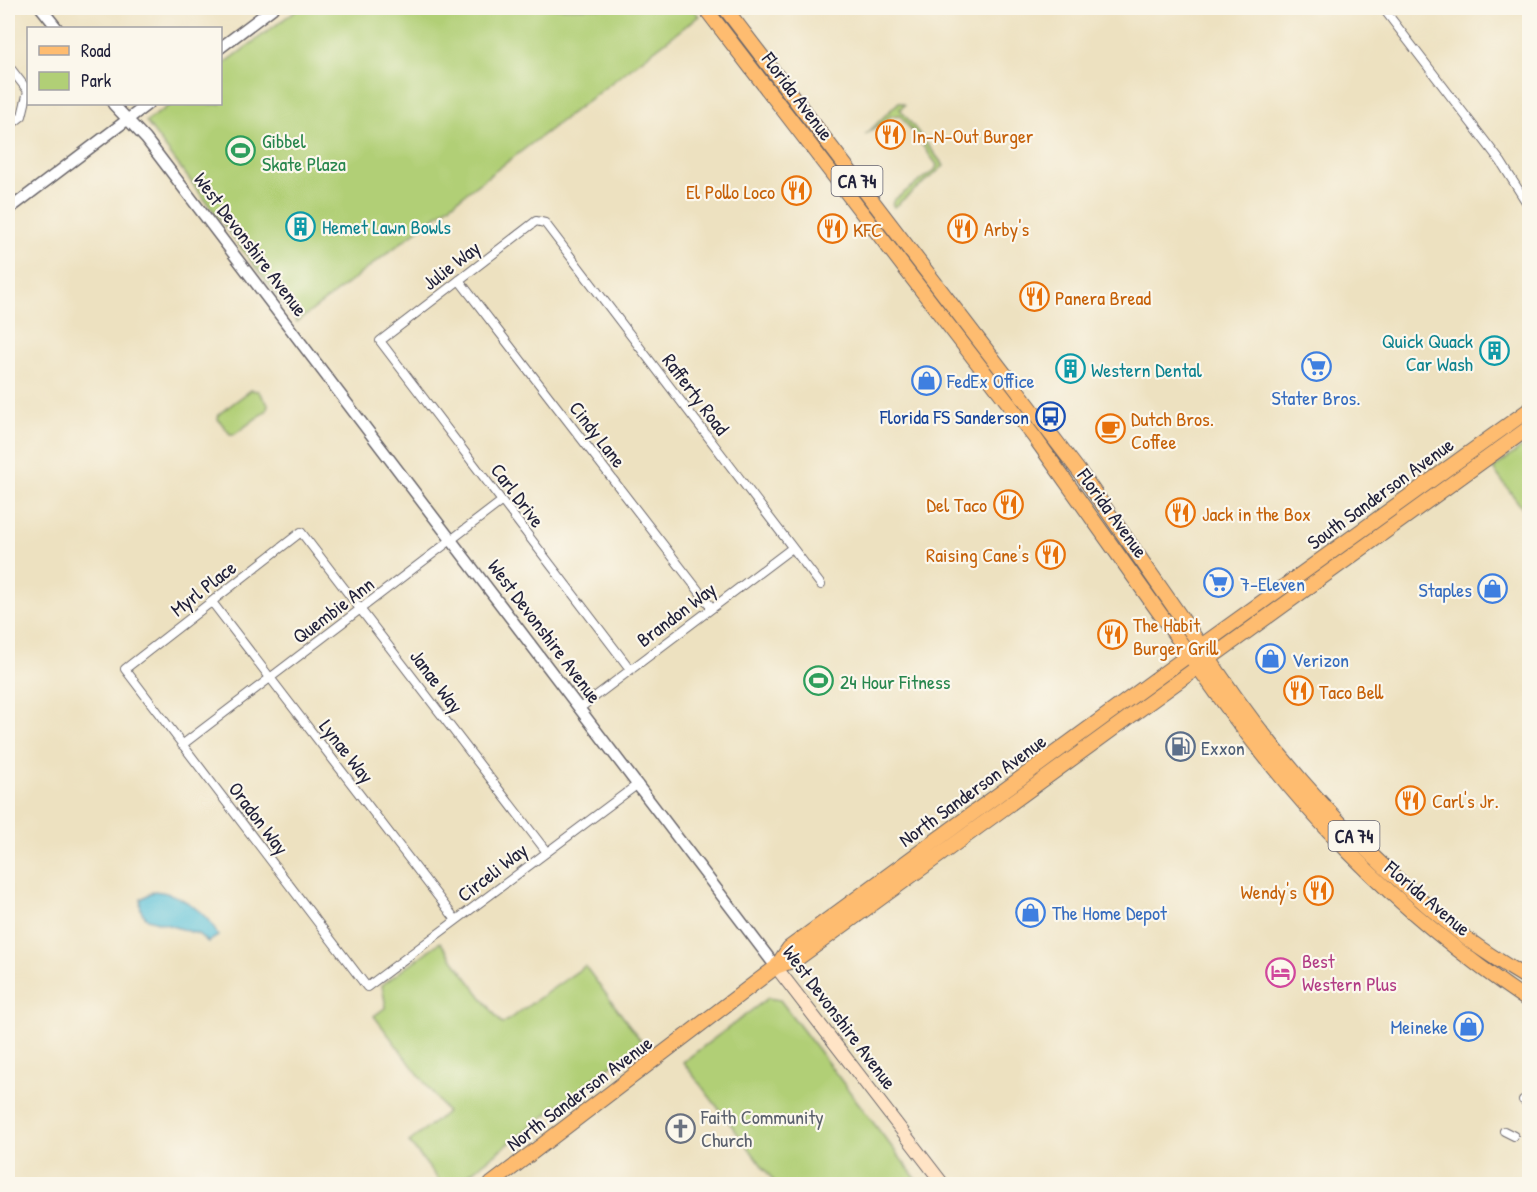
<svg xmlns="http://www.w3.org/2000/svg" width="1537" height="1192" viewBox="0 0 1537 1192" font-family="'Patrick Hand',sans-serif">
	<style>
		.green { fill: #b1cf76; stroke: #6a7858; stroke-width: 1.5 }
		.water { fill: #5ac1d8; stroke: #3e728a; stroke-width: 1.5 }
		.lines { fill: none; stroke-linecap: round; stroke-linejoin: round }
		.minor-casing { stroke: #69656a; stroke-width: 10 }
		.tertiary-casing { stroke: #69656a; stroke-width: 13 }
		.secondary-casing { stroke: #69656a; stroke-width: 14 }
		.primary-casing { stroke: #69656a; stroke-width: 16 }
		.trunk-casing { stroke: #69656a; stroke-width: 16 }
		.minor { stroke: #fff; stroke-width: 8 }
		.tertiary { stroke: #fff; stroke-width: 10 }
		.secondary { stroke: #ffe4c6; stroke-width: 12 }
		.primary { stroke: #febc70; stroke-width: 14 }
		.trunk { stroke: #febc70; stroke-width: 14 }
		.labels { text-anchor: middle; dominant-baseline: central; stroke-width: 4.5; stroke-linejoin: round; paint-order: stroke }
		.shield { fill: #fbf7ec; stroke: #636270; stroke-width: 1.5 }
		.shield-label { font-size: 18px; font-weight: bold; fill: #22223b }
		.street-label { font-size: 20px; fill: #22223b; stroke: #fbf7ec }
		.food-label { font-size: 20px; fill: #c56008; stroke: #fbf7ec; text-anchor: start }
		.leisure-label { font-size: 20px; fill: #27864d; stroke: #fbf7ec; text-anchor: start }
		.culture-label { font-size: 20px; fill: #0d838f; stroke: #fbf7ec; text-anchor: start }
		.shop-label { font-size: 20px; fill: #366cbe; stroke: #fbf7ec; text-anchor: start }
		.transit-label { font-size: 20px; fill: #164399; stroke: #fbf7ec; text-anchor: end }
		.service-label { font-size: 20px; fill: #4e5e75; stroke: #fbf7ec; text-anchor: start }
		.hotel-label { font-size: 20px; fill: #b23c85; stroke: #fbf7ec; text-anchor: start }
		.worship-label { font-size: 20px; fill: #5b616d; stroke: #fbf7ec; text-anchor: start }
	</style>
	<rect width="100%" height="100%" fill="#fbf7ec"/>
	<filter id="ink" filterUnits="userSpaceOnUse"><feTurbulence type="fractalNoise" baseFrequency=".0167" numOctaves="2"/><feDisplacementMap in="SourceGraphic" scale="12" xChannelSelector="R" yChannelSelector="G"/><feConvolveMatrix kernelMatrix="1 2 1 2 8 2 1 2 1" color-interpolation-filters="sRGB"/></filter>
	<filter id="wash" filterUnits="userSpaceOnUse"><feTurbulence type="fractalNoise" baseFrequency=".008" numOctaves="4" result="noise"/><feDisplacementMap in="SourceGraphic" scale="24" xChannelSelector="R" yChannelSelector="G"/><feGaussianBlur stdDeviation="1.35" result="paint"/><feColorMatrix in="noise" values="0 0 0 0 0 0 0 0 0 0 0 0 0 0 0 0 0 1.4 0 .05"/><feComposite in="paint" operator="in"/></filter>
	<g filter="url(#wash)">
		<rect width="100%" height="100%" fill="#ede1c0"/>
		<path class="green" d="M299,8H692L699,16L297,322L146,122L171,104H220L221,66Z
			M899,102L905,105L900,109L944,166L894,207L892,204L894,200L935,170L937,165L900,115L891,116L865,135Z
			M251,390L258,391L268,404L267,410L235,434H230L218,419L219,414Z
			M1529,442V517L1493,469Z
			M440,942L502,1024L585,966L642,1042L456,1184H442L409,1142L447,1112L374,1016L386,1007L382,985Z
			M768,998L780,1000L920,1184H776L683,1062Z"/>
		<path class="water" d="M154,891C178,892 209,913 218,936L208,942L198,934L148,919C141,913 139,908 141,899Z"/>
	</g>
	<g filter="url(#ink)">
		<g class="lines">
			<defs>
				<path id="minor" d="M1383,8L1501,162L1530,208
					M8,65L28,91L22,116L8,127
					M459,280L712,608
					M212,602L456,920
					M630,669L380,341L536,221L545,223L821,585
					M580,708L792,548
					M182,745L502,501
					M546,851L301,532L125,669L367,987L638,784
					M1523,1100L1530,1103
					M1504,1131L1514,1136"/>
				<path id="tertiary" d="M41,8L57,28
					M220,48L273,8
					M113,104L146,139L776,967
					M8,210L148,104"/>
				<path id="secondary" d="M776,967L943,1184"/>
				<path id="primary" d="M705,8L1035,438L1198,667L1530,427
					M725,8L1085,479L1201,646L1530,409"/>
				<path id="trunk" d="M776,967L797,959L1198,667C1294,804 1390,908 1530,1002
					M491,1184L776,967L789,948L1201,646C1271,756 1363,856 1465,937C1485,953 1508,966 1530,980"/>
			</defs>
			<use href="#minor" class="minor-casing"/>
			<use href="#tertiary" class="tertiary-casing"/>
			<use href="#secondary" class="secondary-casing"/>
			<use href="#primary" class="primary-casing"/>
			<use href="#trunk" class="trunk-casing"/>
			<use href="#minor" class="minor"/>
			<use href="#tertiary" class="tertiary"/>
			<use href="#secondary" class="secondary"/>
			<use href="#primary" class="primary"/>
			<use href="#trunk" class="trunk"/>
		</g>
	</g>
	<defs>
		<symbol id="restaurant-ring" viewBox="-11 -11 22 22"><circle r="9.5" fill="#fbf7ec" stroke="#e8710a" stroke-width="1.5"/><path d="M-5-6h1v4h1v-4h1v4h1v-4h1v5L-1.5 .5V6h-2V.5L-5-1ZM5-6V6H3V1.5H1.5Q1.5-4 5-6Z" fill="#e8710a"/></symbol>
		<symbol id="stadium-ring" viewBox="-11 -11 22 22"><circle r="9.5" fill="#fbf7ec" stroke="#2e9e5b" stroke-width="1.5"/><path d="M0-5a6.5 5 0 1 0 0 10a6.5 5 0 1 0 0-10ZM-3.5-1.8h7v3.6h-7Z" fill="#2e9e5b"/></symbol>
		<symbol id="building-ring" viewBox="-11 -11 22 22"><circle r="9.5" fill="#fbf7ec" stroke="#0f9aa8" stroke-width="1.5"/><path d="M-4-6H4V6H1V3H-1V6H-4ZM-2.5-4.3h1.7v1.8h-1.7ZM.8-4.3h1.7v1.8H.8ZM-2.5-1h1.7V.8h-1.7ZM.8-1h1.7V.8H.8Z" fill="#0f9aa8"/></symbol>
		<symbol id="supermarket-ring" viewBox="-11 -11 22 22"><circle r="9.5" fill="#fbf7ec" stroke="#3f7fe0" stroke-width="1.5"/><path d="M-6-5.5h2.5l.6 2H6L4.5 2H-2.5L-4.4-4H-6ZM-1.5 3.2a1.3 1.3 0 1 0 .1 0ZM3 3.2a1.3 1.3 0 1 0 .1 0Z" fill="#3f7fe0"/></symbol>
		<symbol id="shop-ring" viewBox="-11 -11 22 22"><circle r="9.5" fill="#fbf7ec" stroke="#3f7fe0" stroke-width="1.5"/><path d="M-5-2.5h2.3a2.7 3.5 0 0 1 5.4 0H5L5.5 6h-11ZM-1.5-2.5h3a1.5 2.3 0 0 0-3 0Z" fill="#3f7fe0"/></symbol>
		<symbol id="bus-ring" viewBox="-11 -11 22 22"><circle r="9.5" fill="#fbf7ec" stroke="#1a4fb4" stroke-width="1.5"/><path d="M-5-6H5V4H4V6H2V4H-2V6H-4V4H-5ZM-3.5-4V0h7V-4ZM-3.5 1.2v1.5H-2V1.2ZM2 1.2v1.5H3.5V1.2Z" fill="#1a4fb4"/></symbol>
		<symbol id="cafe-ring" viewBox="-11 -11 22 22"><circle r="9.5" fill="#fbf7ec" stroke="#e8710a" stroke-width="1.5"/><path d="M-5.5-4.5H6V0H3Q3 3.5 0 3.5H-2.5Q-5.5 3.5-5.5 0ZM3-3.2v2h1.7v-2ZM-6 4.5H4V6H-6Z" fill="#e8710a"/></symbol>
		<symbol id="fuel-ring" viewBox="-11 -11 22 22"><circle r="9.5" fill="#fbf7ec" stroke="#5c6f8a" stroke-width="1.5"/><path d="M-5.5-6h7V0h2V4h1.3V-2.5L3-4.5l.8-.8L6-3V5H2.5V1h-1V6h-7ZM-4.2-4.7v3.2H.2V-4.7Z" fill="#5c6f8a"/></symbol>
		<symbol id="hotel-ring" viewBox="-11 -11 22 22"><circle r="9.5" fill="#fbf7ec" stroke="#d1479c" stroke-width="1.5"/><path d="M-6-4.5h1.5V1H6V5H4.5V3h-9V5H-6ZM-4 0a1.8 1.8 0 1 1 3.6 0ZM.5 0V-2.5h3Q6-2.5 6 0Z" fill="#d1479c"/></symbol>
		<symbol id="church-ring" viewBox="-11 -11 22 22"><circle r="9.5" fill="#fbf7ec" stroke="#6b7280" stroke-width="1.5"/><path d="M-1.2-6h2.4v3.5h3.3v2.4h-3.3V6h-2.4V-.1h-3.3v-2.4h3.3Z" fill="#6b7280"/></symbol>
	</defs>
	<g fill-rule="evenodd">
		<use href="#restaurant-ring" x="874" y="118" width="33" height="33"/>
		<use href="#stadium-ring" x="224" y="134" width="33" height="33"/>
		<use href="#restaurant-ring" x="780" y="174" width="33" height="33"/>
		<use href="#building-ring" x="284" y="210" width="33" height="33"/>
		<use href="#restaurant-ring" x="946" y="212" width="33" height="33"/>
		<use href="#restaurant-ring" x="816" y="212" width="33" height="33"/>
		<use href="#restaurant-ring" x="1018" y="280" width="33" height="33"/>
		<use href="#building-ring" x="1478" y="334" width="33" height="33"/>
		<use href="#supermarket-ring" x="1300" y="350" width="33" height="33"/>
		<use href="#building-ring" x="1054" y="352" width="33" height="33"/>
		<use href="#shop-ring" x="910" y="364" width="33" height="33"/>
		<use href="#bus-ring" x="1034" y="400" width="33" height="33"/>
		<use href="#cafe-ring" x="1094" y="412" width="33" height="33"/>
		<use href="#restaurant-ring" x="992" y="488" width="33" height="33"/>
		<use href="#restaurant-ring" x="1164" y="496" width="33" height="33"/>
		<use href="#restaurant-ring" x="1034" y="538" width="33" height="33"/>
		<use href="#supermarket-ring" x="1202" y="566" width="33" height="33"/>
		<use href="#shop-ring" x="1476" y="572" width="33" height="33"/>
		<use href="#restaurant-ring" x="1096" y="618" width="33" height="33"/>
		<use href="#shop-ring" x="1254" y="642" width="33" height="33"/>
		<use href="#stadium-ring" x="802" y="664" width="33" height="33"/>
		<use href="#restaurant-ring" x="1282" y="674" width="33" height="33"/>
		<use href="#fuel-ring" x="1164" y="730" width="33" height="33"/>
		<use href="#restaurant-ring" x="1394" y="784" width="33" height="33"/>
		<use href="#restaurant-ring" x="1302" y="874" width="33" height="33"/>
		<use href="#shop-ring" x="1014" y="896" width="33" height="33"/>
		<use href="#hotel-ring" x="1264" y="956" width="33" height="33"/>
		<use href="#shop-ring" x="1452" y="1010" width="33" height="33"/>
		<use href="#church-ring" x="664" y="1112" width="33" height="33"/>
	</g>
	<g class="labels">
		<g class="shield">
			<rect x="831.5" y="166" width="51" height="30" rx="4.5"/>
			<rect x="1328.5" y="821" width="51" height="30" rx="4.5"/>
		</g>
		<g class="shield-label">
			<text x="857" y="181">CA 74</text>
			<text x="1354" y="836">CA 74</text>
		</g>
		<g class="street-label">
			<text transform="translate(798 96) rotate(53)">Florida Avenue</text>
			<text transform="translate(251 244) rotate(53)">West Devonshire Avenue</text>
			<text transform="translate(451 265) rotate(-38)">Julie Way</text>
			<text transform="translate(696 394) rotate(53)">Rafferty Road</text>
			<text transform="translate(598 434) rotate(52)">Cindy Lane</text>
			<text transform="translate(1380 493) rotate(-36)">South Sanderson Avenue</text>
			<text transform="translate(518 495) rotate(53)">Carl Drive</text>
			<text transform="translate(1113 513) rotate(54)">Florida Avenue</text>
			<text transform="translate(203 588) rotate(-38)">Myrl Place</text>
			<text transform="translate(333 610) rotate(-37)">Quembie Ann</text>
			<text transform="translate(676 614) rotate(-37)">Brandon Way</text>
			<text transform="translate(545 631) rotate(53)">West Devonshire Avenue</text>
			<text transform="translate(437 681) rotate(53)">Janae Way</text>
			<text transform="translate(347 751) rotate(52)">Lynae Way</text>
			<text transform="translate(972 790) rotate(-36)">North Sanderson Avenue</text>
			<text transform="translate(259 818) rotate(53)">Oradon Way</text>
			<text transform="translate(492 872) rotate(-38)">Circeli Way</text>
			<text transform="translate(1428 898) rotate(40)">Florida Avenue</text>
			<text transform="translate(840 1017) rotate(53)">West Devonshire Avenue</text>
			<text transform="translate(579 1093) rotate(-37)">North Sanderson Avenue</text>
		</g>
		<g class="food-label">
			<text x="912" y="135">In-N-Out Burger</text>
			<text x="775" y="191" text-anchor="end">El Pollo Loco</text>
			<text x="984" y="228">Arby's</text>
			<text x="853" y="229">KFC</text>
			<text x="1055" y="297">Panera Bread</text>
			<text x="1131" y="418">Dutch Bros.<tspan x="1131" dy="23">Coffee</tspan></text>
			<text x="987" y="504" text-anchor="end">Del Taco</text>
			<text x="1202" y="513">Jack in the Box</text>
			<text x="1029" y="554" text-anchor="end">Raising Cane's</text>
			<text x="1133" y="624">The Habit<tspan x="1133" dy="23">Burger Grill</tspan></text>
			<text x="1319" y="691">Taco Bell</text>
			<text x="1432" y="800">Carl's Jr.</text>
			<text x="1297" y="891" text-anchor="end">Wendy's</text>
		</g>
		<g class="leisure-label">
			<text x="262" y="140">Gibbel<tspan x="262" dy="23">Skate Plaza</tspan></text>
			<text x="840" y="681">24 Hour Fitness</text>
		</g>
		<g class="culture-label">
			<text x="322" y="226">Hemet Lawn Bowls</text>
			<text x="1473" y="340" text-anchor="end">Quick Quack<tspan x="1473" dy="23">Car Wash</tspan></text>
			<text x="1091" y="369">Western Dental</text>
		</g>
		<g class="shop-label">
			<text x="947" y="380">FedEx Office</text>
			<text x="1316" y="397" text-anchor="middle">Stater Bros.</text>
			<text x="1240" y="583">7-Eleven</text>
			<text x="1472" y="589" text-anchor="end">Staples</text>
			<text x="1292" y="659">Verizon</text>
			<text x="1052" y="912">The Home Depot</text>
			<text x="1448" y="1026" text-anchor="end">Meineke</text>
		</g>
		<g class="transit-label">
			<text x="1029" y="416">Florida FS Sanderson</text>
		</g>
		<g class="service-label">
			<text x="1201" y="747">Exxon</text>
		</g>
		<g class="hotel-label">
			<text x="1302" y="960">Best<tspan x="1302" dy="23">Western Plus</tspan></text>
		</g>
		<g class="worship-label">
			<text x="701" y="1116">Faith Community<tspan x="701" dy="23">Church</tspan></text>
		</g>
	</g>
	<rect width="1537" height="1192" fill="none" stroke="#fbf7ec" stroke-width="30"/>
	<rect x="27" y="27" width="195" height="78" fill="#fbf7ec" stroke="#a4a2a5" stroke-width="1.5"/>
	<rect x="39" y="46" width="30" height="9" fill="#febc70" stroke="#a4a2a5" stroke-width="1.5"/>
	<text x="81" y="57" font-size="18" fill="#22223b">Road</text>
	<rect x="39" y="72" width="30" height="18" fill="#b1cf76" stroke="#a4a2a5" stroke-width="1.5"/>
	<text x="81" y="87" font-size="18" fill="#22223b">Park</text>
</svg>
